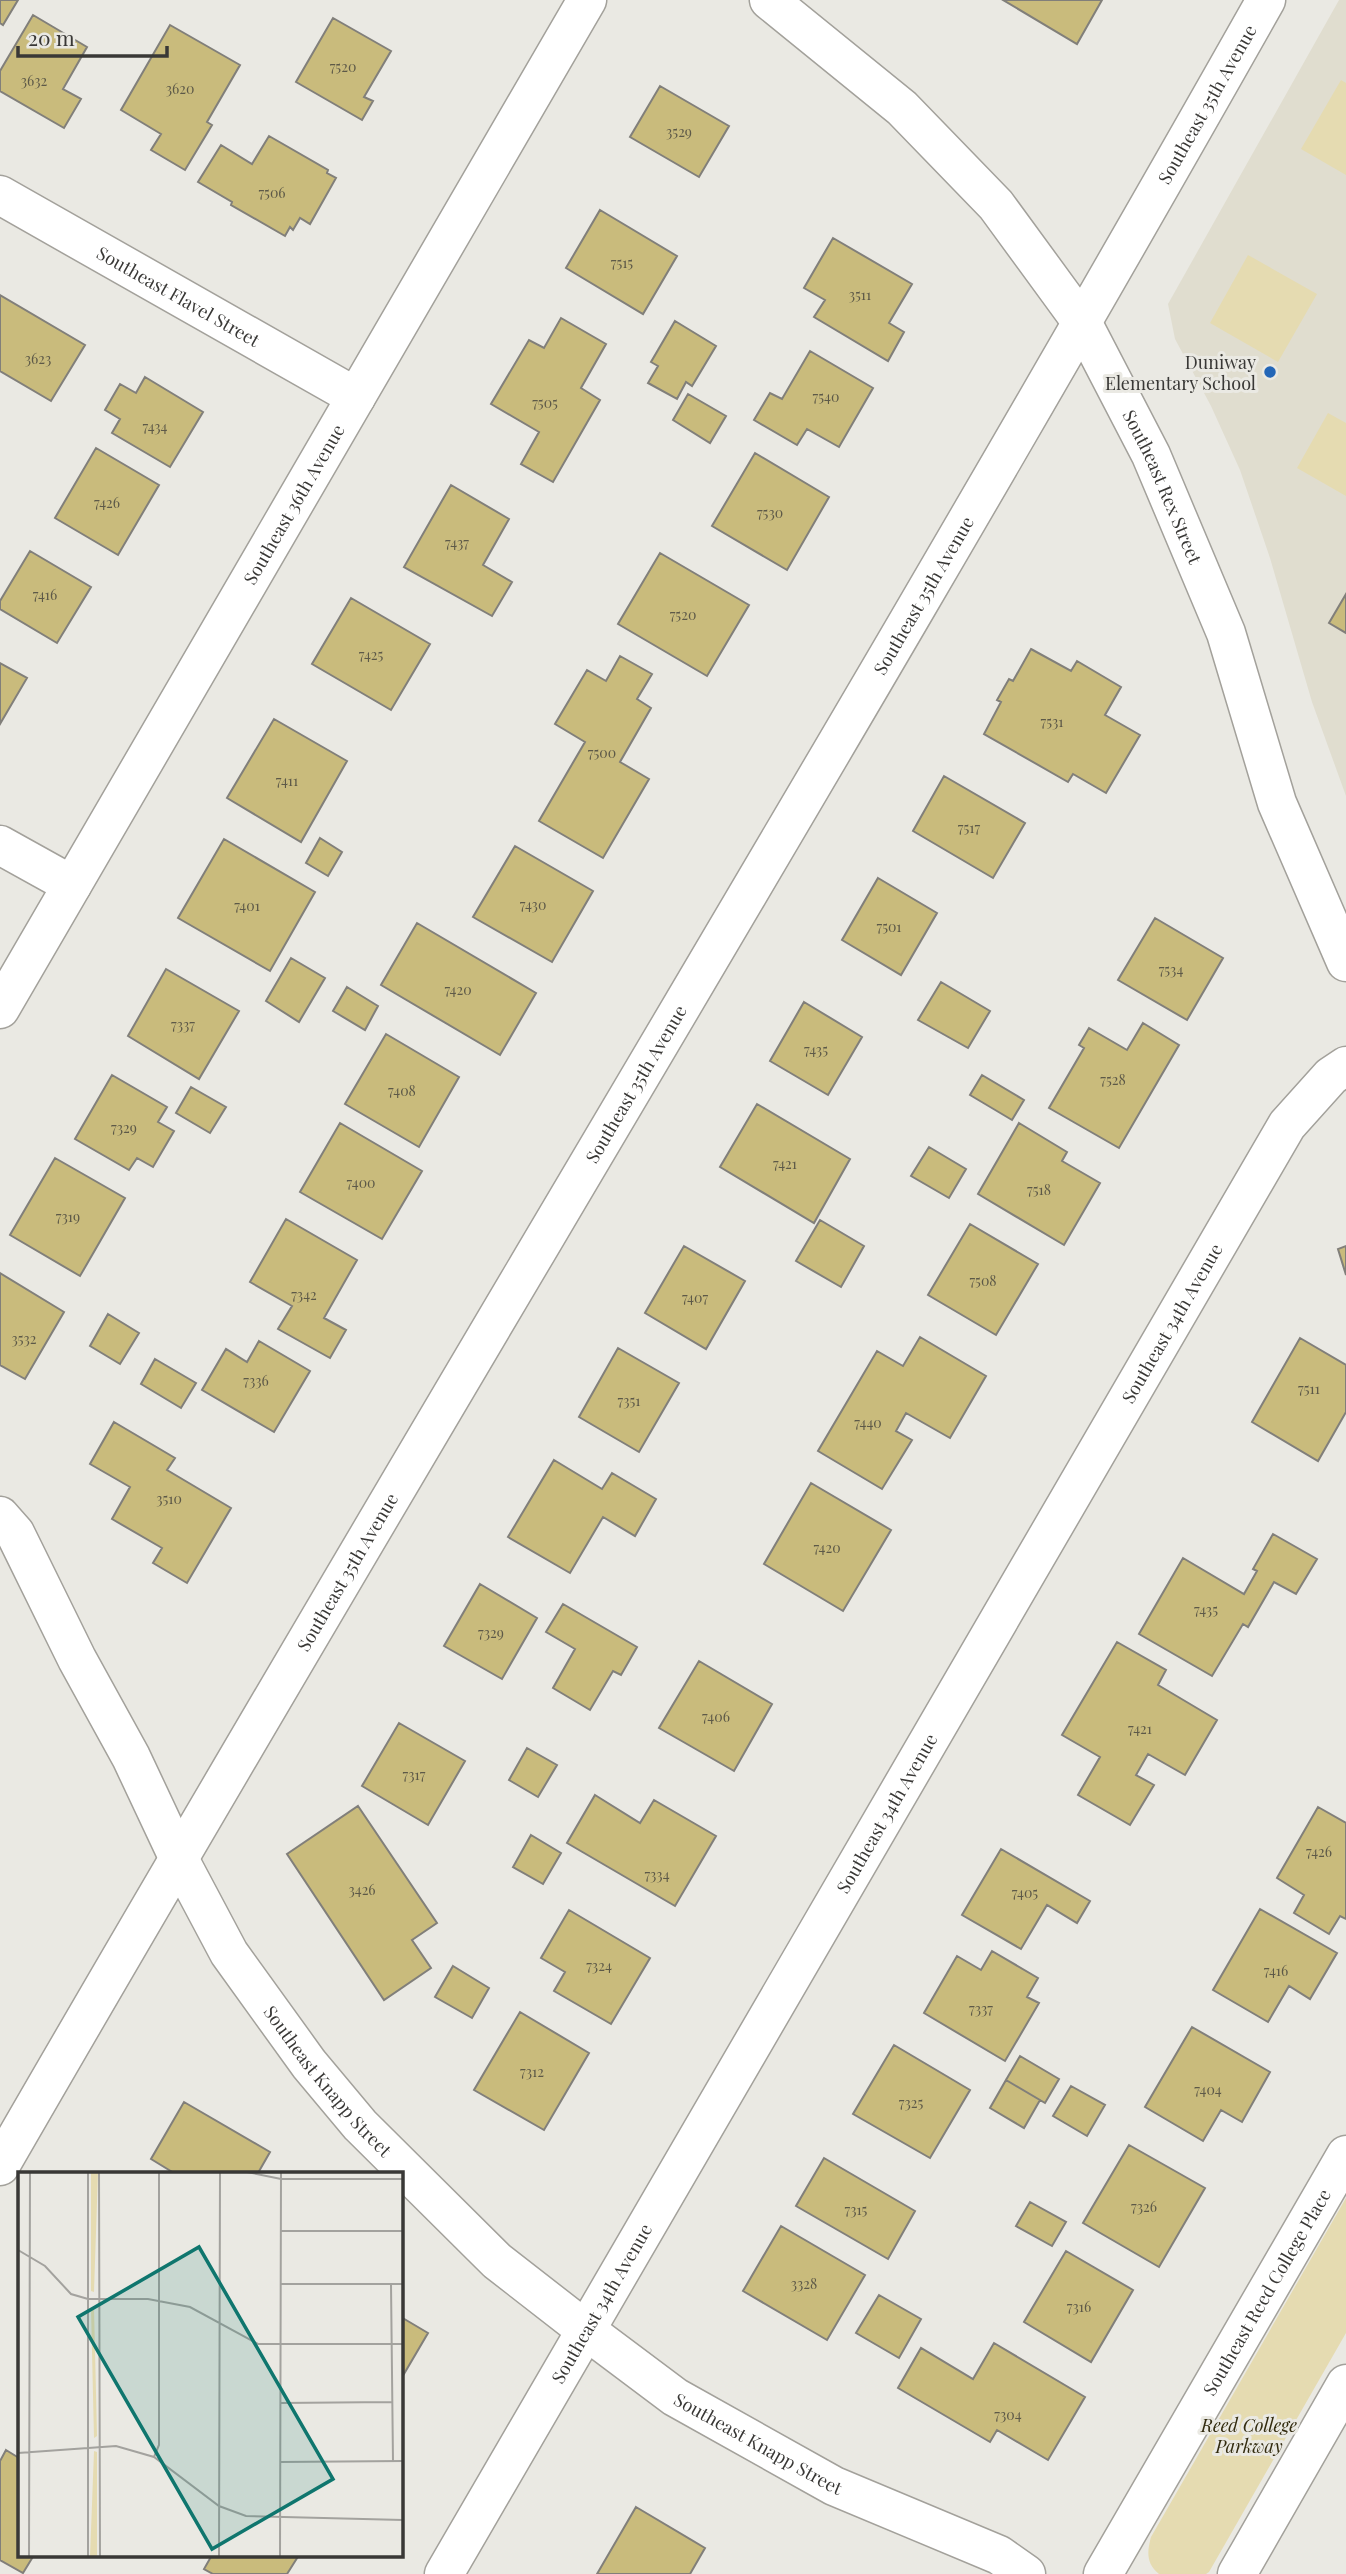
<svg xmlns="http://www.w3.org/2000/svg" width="1346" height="2574" viewBox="0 0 1346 2574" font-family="'Playfair Display',serif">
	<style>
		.built { fill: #e0ddcf }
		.green { fill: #e5dbb1 }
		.building { fill: #c9bb7c; stroke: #817f7a; stroke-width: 2 }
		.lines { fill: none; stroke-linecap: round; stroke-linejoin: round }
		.minor-casing { stroke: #a3a19b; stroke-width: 41 }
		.minor { stroke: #fff; stroke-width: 38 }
		.poi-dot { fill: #2366b7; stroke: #eae9e3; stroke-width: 2.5 }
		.labels { text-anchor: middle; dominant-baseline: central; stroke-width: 6; stroke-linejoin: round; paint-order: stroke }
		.number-label { font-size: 14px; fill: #5d5948 }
		.street-label { font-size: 18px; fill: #393836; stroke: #eae9e3 }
		.poi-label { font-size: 18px; fill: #393836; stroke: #eae9e3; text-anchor: end }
		.park-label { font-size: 18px; font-style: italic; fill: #322b0f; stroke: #eae9e3 }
		.inset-road { fill: none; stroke: #a3a29e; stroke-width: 2 }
		.view { fill: #0f766e; fill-opacity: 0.15; stroke: #0f766e; stroke-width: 3.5 }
		.inset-edge { fill: none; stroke: #393836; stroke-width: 3.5 }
	</style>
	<rect width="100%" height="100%" fill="#eae9e3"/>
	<path class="built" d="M1339,0H1346V796L1312,702L1270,558L1240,470L1211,406L1175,339L1168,304Z"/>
	<path class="green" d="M1341,80L1346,83V175L1301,149Z
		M1248,255L1317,294L1278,362L1210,323Z
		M1328,413L1346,423V496L1297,468Z
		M1346,2198V2333L1209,2572L1206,2574H1159C1146,2563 1147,2552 1151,2537Z"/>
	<path class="building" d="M0,0H18L3,25L0,23Z
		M1003,0H1102L1077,44Z
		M33,15L87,47L63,89L81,99L64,128L0,91V71Z
		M333,18L391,51L364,97L373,101L362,120L296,82Z
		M170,25L240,65L207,122L212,125L185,170L151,150L161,134L121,110Z
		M660,86L729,126L699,177L630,137Z
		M269,136L328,170L327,173L336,178L310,224L300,218L293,230L290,227L285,236L231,205L232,202L198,182L221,145L252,164Z
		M600,210L677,256L643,314L566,268Z
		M833,238L912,284L889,323L904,332L888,361L814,317L825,300L804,288Z
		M0,295L85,345L51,401L0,371Z
		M561,318L606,344L581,388L600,400L553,482L521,464L539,432L491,404L529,340L544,348Z
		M675,321L716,346L692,386L686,382L677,399L648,383L658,366L651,362Z
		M810,351L873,388L839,447L807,429L797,445L754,420L770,393L782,399Z
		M145,377L203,412L170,467L112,433L120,419L105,410L120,384L136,393Z
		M688,394L726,416L710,443L673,420Z
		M96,448L159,485L118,555L55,518Z
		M755,453L829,497L787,570L712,526Z
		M451,485L509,519L483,565L512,582L492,616L404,567Z
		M30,551L91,587L57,643L0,609V601Z
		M660,553L749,605L707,676L618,624Z
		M1346,594V633L1329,623Z
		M351,598L430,644L391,710L312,664Z
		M1031,649L1071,671L1077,661L1121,687L1105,715L1140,735L1106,793L1073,774L1068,782L984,734L1001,702L997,700L1009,679L1013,681Z
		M620,656L652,674L637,699L651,708L620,762L649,779L603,858L539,821L585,742L555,724L587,670L606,681Z
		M0,663L27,678L0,724Z
		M274,719L347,761L301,842L227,798Z
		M944,776L1025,823L993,878L913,831Z
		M320,838L342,852L328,876L306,863Z
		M224,839L315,892L270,971L178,918Z
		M515,846L593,891L552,962L473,917Z
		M878,878L937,913L901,975L842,940Z
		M1155,918L1223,958L1187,1020L1118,980Z
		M417,923L536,993L500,1055L381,985Z
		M291,958L325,978L299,1022L266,1001Z
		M166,969L239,1011L199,1079L128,1036Z
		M941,982L990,1011L968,1048L918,1020Z
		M347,987L378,1006L365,1030L333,1011Z
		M804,1002L862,1037L828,1095L770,1061Z
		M1143,1023L1179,1045L1119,1148L1049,1108L1084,1048L1079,1045L1089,1028L1127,1050Z
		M386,1034L459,1077L419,1147L345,1104Z
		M112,1075L167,1107L158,1122L174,1131L153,1167L137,1158L129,1170L75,1139Z
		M982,1075L1024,1100L1012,1120L970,1095Z
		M191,1087L226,1107L210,1133L176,1113Z
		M757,1104L850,1159L814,1223L720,1167Z
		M340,1123L422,1171L382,1239L300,1192Z
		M1019,1123L1067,1152L1062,1161L1100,1183L1064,1245L978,1194Z
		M929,1147L966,1169L949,1198L911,1176Z
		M55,1158L125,1198L80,1276L10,1235Z
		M286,1219L357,1260L324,1318L346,1330L330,1358L278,1329L292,1306L250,1282Z
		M820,1220L864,1246L841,1287L796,1261Z
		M970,1224L1038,1264L996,1335L928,1295Z
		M684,1246L745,1281L706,1349L645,1313Z
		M1346,1246V1275L1338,1249Z
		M0,1273L64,1312L25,1379L0,1365Z
		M108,1314L139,1333L120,1364L90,1346Z
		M920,1337L986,1376L950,1438L906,1413L896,1431L912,1440L882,1489L818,1451L877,1351L903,1366Z
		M1300,1338L1346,1365V1412L1318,1461L1252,1422Z
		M259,1341L310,1371L274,1432L202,1390L226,1349L247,1362Z
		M618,1348L679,1383L639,1452L579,1417Z
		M155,1359L196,1383L181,1408L141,1384Z
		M114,1422L175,1458L167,1470L231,1508L187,1583L153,1563L162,1548L112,1519L130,1487L90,1464Z
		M554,1460L602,1489L612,1473L656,1499L635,1536L603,1517L570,1573L508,1537Z
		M811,1483L891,1530L843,1611L764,1564Z
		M1273,1534L1317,1559L1296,1594L1274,1582L1248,1627L1243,1624L1212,1676L1139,1634L1183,1558L1244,1594L1257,1571L1253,1569Z
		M480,1584L537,1618L502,1679L444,1646Z
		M563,1604L637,1647L621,1675L613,1671L590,1710L553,1688L575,1649L546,1632Z
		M1117,1642L1166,1670L1158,1685L1217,1720L1185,1775L1148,1754L1136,1775L1154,1785L1130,1825L1078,1795L1100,1757L1062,1735Z
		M699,1661L772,1704L734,1771L659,1728Z
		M399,1723L465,1761L428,1825L362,1786Z
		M527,1748L557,1765L538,1797L509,1780Z
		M595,1795L640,1823L654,1800L716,1836L675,1906L567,1843Z
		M358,1806L437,1923L412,1940L431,1968L384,2000L287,1854Z
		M1318,1807L1346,1823V1919L1340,1916L1329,1934L1294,1913L1304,1895L1277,1878Z
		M531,1835L561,1853L543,1884L513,1867Z
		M1001,1849L1090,1901L1077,1923L1047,1905L1021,1949L962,1915Z
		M1260,1909L1337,1953L1310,1999L1289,1986L1268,2022L1213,1990Z
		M569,1910L650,1958L611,2024L554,1991L565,1972L541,1958Z
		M992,1951L1038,1978L1027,1997L1039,2003L1005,2061L924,2013L957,1956L981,1970Z
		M453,1966L489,1988L472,2018L435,1997Z
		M520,2012L589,2053L544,2130L474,2090Z
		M1192,2027L1270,2072L1242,2122L1221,2110L1203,2141L1145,2107Z
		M894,2045L970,2090L930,2158L853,2114Z
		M1020,2056L1059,2079L1045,2103L1006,2080Z
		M1006,2080L1040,2100L1024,2128L990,2108Z
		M1071,2086L1105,2105L1087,2136L1053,2116Z
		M184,2102L270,2152L258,2173H174L151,2159Z
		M1129,2145L1205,2188L1159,2267L1083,2223Z
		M824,2158L915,2211L888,2259L796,2206Z
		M1030,2202L1066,2222L1052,2246L1016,2226Z
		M781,2226L865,2275L827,2340L743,2291Z
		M1066,2251L1133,2290L1091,2362L1024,2322Z
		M879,2295L921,2319L899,2358L856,2333Z
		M401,2317L428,2333L401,2379Z
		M994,2343L1085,2397L1048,2460L997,2430L990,2442L898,2388L921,2348L973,2379Z
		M6,2450L19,2458V2555H34L23,2573L0,2560V2461Z
		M636,2507L705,2548L690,2574H597Z
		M212,2555H299L287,2574H213L204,2569Z"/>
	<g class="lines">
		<defs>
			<g id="minor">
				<path id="s1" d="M769,0L902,108L996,205L1083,324L1151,455L1226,633L1277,803L1346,962"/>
				<path id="s2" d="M0,195L356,397"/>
				<path d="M0,845L72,885"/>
				<path id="s3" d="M0,1009L587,0"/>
				<path id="s4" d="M0,1516L15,1533L77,1659L131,1757L178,1857L229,1953L309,2064L360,2125L497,2261L587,2331L675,2397L834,2486L999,2555L1026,2574"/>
				<path id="s5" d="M0,2166C418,1441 855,728 1266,0"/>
				<path id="s6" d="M444,2574L1287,1125L1331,1076L1346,1066"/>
				<path id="s7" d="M1103,2574L1346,2155"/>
				<path d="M1237,2574L1346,2384"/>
			</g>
		</defs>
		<use href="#minor" class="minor-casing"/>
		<use href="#minor" class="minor"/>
	</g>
	<circle class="poi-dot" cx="1270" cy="372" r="7"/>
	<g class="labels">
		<g class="number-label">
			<text x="343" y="66">7520</text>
			<text x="34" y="80">3632</text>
			<text x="180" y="88">3620</text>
			<text x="679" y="131">3529</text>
			<text x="272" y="192">7506</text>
			<text x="622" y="262">7515</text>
			<text x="860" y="294">3511</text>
			<text x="38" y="358">3623</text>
			<text x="826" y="396">7540</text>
			<text x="545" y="402">7505</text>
			<text x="155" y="426">7434</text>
			<text x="107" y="502">7426</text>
			<text x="770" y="512">7530</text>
			<text x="457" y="542">7437</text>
			<text x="45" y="594">7416</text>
			<text x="683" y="614">7520</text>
			<text x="371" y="654">7425</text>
			<text x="1052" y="721">7531</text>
			<text x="602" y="752">7500</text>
			<text x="287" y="780">7411</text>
			<text x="969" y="827">7517</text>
			<text x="533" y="904">7430</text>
			<text x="247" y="905">7401</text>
			<text x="889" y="926">7501</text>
			<text x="1171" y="969">7534</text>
			<text x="458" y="989">7420</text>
			<text x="183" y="1024">7337</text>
			<text x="816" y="1049">7435</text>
			<text x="1113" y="1079">7528</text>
			<text x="402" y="1090">7408</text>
			<text x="124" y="1127">7329</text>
			<text x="785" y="1163">7421</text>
			<text x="361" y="1182">7400</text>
			<text x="1039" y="1189">7518</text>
			<text x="68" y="1216">7319</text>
			<text x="983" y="1280">7508</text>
			<text x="304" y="1294">7342</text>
			<text x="695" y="1297">7407</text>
			<text x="24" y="1338">3532</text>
			<text x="256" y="1380">7336</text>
			<text x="1309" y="1388">7511</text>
			<text x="629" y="1400">7351</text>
			<text x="868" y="1422">7440</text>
			<text x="169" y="1498">3510</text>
			<text x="827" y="1547">7420</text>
			<text x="1206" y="1609">7435</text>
			<text x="491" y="1632">7329</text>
			<text x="716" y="1716">7406</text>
			<text x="1140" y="1728">7421</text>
			<text x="414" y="1774">7317</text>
			<text x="1319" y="1851">7426</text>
			<text x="657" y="1874">7334</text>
			<text x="362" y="1889">3426</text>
			<text x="1025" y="1892">7405</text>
			<text x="599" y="1965">7324</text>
			<text x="1276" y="1970">7416</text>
			<text x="981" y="2008">7337</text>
			<text x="532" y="2071">7312</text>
			<text x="1208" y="2089">7404</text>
			<text x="911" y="2102">7325</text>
			<text x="1144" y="2206">7326</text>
			<text x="856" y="2209">7315</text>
			<text x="804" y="2283">3328</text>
			<text x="1079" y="2306">7316</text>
			<text x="1008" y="2414">7304</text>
		</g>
		<g class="street-label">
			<text stroke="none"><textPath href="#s5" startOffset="2389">Southeast 35th Avenue</textPath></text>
			<text stroke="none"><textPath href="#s2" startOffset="205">Southeast Flavel Street</textPath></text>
			<text stroke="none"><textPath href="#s1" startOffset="635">Southeast Rex Street</textPath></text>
			<text stroke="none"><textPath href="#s3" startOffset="584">Southeast 36th Avenue</textPath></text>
			<text stroke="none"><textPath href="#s5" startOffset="1822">Southeast 35th Avenue</textPath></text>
			<text stroke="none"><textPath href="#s5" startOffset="1255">Southeast 35th Avenue</textPath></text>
			<text stroke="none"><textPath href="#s6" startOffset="1447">Southeast 34th Avenue</textPath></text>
			<text stroke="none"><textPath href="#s5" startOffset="688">Southeast 35th Avenue</textPath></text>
			<text stroke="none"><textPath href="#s6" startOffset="880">Southeast 34th Avenue</textPath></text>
			<text stroke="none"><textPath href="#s4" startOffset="656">Southeast Knapp Street</textPath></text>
			<text stroke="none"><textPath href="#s7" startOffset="326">Southeast Reed College Place</textPath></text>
			<text stroke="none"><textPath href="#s6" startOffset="313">Southeast 34th Avenue</textPath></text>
			<text stroke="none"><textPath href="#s4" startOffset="1223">Southeast Knapp Street</textPath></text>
		</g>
		<g class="poi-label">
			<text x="1256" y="362">Duniway<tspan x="1256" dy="21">Elementary School</tspan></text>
		</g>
		<g class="park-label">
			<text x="1249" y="2425">Reed College<tspan x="1249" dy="21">Parkway</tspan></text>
		</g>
	</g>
	<g transform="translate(18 2172)">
		<rect width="385" height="385" fill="#eae9e3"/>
		<path d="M73,0H80L76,120L73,119ZM76,136L79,264L76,266L73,137ZM76,279L79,280V385H72Z" fill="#e5dbb1"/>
		<path class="inset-road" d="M81,0L82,385M229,0L263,7H385M263,59H385M0,78L27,94L53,122L70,127H130L172,135L240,172H385M263,112H385M373,112L375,289M262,231L374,230M0,281L98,274L136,285L201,334L228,344L385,348M136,285L141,273V0M262,290L385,289M11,385L12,0M70,385V0M201,385L202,0M262,385L263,0"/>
		<path class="view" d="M181,75L315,307L194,377L60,145Z"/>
		<rect width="385" height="385" class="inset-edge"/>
	</g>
	<path d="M18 46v10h149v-10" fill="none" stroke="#393836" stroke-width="3.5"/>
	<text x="28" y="46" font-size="21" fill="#393836" stroke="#eae9e3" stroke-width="5" paint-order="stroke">20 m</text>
</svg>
